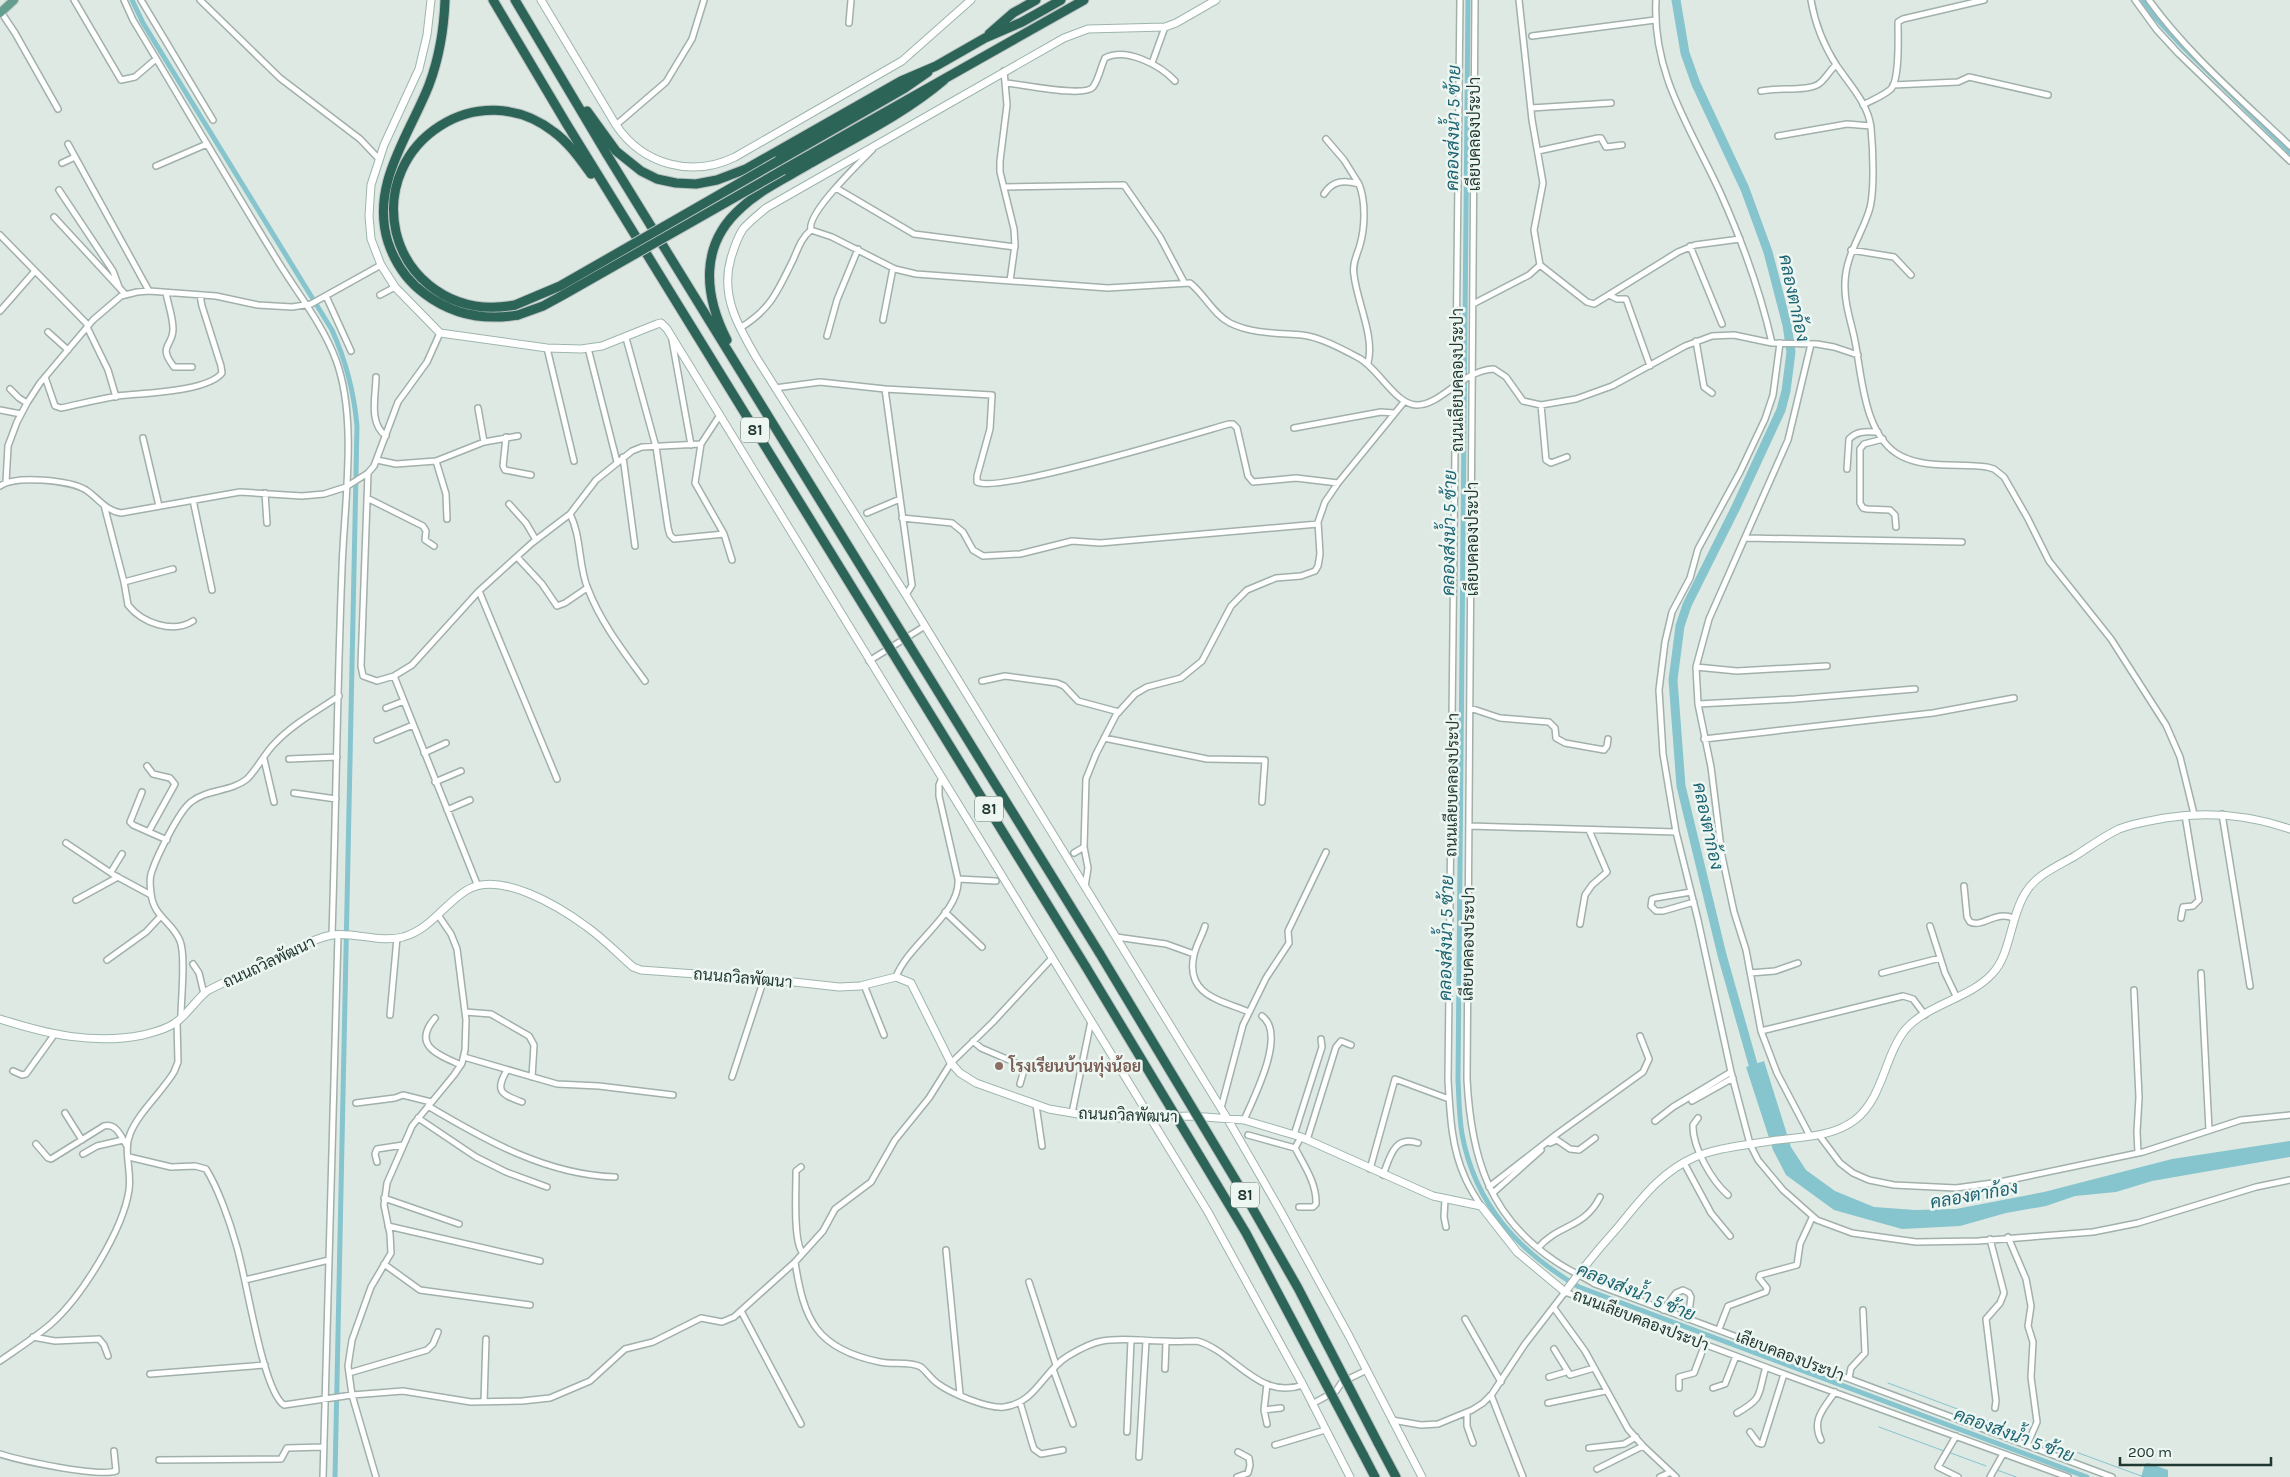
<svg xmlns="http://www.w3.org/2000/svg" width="2290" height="1477" viewBox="0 0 2290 1477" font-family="Karla,Sarabun,sans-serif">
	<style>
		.water { fill: #86c4ce }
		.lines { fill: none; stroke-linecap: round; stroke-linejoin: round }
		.stream { stroke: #86c4ce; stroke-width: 1 }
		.canal { stroke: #86c4ce; stroke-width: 5 }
		.river { stroke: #86c4ce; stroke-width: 9 }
		.street-casing { stroke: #a1b0ab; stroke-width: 8 }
		.secondary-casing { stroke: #9db5ac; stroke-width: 9 }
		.primary-casing { stroke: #bcc3c2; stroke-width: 10 }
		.highway-casing { stroke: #bcc3c2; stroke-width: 11 }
		.street { stroke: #fff; stroke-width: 5 }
		.secondary { stroke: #fff; stroke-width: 7 }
		.primary { stroke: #639e8e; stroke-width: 8 }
		.highway { stroke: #2c6458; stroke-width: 9 }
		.highway-bridge-casing { stroke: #bcc3c2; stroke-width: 11; stroke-linecap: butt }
		.highway-bridge { stroke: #2c6458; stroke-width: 9 }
		.education-dot { fill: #8d6e63; stroke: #eef6f2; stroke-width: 2 }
		.labels { text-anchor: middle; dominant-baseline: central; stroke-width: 5; stroke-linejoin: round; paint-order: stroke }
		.shield { fill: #eef6f2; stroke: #5e716c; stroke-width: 1 }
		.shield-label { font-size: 15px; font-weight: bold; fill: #203832 }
		.street-label { font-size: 16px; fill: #203832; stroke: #eef6f2 }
		.education-label { font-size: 16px; font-weight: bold; fill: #785e54; stroke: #eef6f2; text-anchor: start }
		.water-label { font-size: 18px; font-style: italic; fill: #1c6472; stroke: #eef6f2 }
	</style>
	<rect width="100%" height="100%" fill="#dee9e4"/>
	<path class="water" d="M1764,1061L1791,1147L1806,1170L1835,1191L1874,1207L1915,1210L1956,1209L2044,1192L2172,1159L2290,1141V1157L2152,1181L2116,1192L2075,1196L2046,1206L2006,1213L1960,1226L1902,1229L1834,1210L1786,1175L1773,1150L1746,1067Z
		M2148,1463L2168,1470V1477H2141L2145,1464Z"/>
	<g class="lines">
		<path class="stream" d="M1888,1383L2027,1435
			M1879,1427L1944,1451
			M2035,1437L2144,1477
			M1948,1452L1986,1466
			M1997,1470L2016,1477"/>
		<path class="canal" d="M132,0L143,23L332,330C346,361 354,392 357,426L335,1477
			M1468,0L1458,1080C1459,1098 1459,1116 1462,1134C1475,1205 1519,1252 1579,1287L2087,1477
			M2143,0L2155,17L2182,46L2290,152"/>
		<path class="river" d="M1676,0L1685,53L1696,84L1745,189L1768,252L1787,325L1791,352L1786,391L1781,410L1736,507L1687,605L1680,626L1673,680L1681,786L1722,955L1756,1075"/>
		<defs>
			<path id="street" d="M74,0L121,80L135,77L156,59
				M124,0L133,20C180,98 226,177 274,255C294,289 322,322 336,360C358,420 344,504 342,569C337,691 336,813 332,935
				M141,0L213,120
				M200,0L280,78L360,139L379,159
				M1460,0L1448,1080C1450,1112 1451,1146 1464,1175C1468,1186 1475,1196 1481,1206
				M1475,0L1467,1079C1471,1156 1488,1216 1555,1261C1568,1270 1582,1276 1595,1284L2112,1477
				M1656,0C1652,74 1690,127 1720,192C1742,241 1760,290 1772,343
				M1811,0C1815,24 1824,46 1837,66C1850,85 1869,105 1871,128C1873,149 1875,193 1869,211C1861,236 1846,255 1845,282C1844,303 1851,321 1855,341C1862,377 1864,437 1901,456C1926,469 1960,463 1987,467L1994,469L2004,477L2027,517L2049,561L2111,639L2166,725L2180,757L2194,814
				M2135,0L2156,29L2178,53L2290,161
				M2149,0C2187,53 2242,100 2290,146
				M1,12L15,33L58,109
				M849,23L851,0
				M1532,36L1655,20
				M1152,63L1165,27
				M1004,71L1007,105L1000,161V172L1014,229L1015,245L1010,281
				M1006,83C1022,84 1084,98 1093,87C1099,79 1101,66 1105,58C1126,47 1160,65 1175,81
				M1893,85L1958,82L1969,77L2048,95
				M1761,91C1777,87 1810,92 1820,83C1826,78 1830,70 1836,65
				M1863,105C1872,100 1883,96 1891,89C1900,79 1898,36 1898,22L1903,19L1984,0
				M1531,108L1611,103
				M616,125L666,82L692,39L704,0
				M1778,136L1847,124L1871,126
				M1326,139L1344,160L1359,184
				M68,144L149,291
				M1538,151L1598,138H1601L1606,147L1622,145
				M62,163L75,157
				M156,166L207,144
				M1004,187L1124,185L1160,237L1184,282
				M836,188L914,234L1015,247
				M59,190L113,271L119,287
				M1324,194C1333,180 1344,180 1359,184C1366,202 1365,227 1360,245C1357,255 1352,264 1354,275C1357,302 1375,337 1368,363
				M54,217L125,294
				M811,230C806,214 859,163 872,150
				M0,235L88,325
				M1690,246L1722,324
				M1851,250L1894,257L1911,275
				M1540,265L1587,302L1594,304L1678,252L1695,245L1740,239
				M166,293C168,304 173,317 173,329C173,347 157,345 174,367H192
				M380,295L395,287
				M1609,295L1617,299H1626L1650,366
				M326,296L351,351
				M1473,304L1529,275L1540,265L1534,230L1543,183L1532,120L1519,0
				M0,311L35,271
				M883,320L893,268
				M87,327L108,370L116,397
				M740,328C771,309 777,292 793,260C798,249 801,238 811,230L832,237L895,269L916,274L1108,288L1190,283C1204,294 1214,315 1230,323C1252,334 1279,333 1302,335C1320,337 1342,349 1359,358C1378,368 1395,404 1416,405C1441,406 1462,370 1494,369L1506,377L1523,401L1541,405L1576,399L1612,386L1685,346L1712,336L1734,335L1772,343L1817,344L1834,347L1858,355
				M48,332L68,350
				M827,336L837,300L858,249
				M626,338L656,447L668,528L670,535L674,539L724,534L695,483L701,444
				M672,340L691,445
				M1696,341L1704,387L1712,393
				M1780,343L1773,395L1765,419L1740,472L1698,549L1690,578L1672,612L1665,642L1659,690L1663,754L1676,832L1698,920L1731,1072L1750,1144L1758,1160L1783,1190L1817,1220L1852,1233L1916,1242L1978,1241L2093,1232L2138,1223L2256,1187L2290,1180
				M547,348L574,461
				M588,348L617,462
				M45,377L55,406L61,408C80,404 99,399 118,396C142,393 207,392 222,373L221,366L202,306L200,295
				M376,377C376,395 368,423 386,436
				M775,388L820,382L885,389L912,585L906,595
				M10,389L19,398L27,403
				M885,389L992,395L990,429L977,476V482C998,494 1194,434 1229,424H1233L1237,428L1248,476L1253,482L1296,478L1338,483
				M1541,405L1546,460L1551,463L1567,457
				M478,408L484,442
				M0,410L21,414
				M1294,428L1381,412L1394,413
				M506,437L503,466L505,470L531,475
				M143,438L159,506
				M1883,439L1864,444L1860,449V503L1863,508L1867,509L1890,510L1895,515L1896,527
				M623,457L635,546
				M377,460L396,464L436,461L484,442L518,436
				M436,461L446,494L447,519
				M1847,469L1849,439C1858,430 1867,432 1878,432
				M368,473L361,666L363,676L377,681L394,676L412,665L479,591L532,543L570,514L596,480L632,451L642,447L701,444L720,415
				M6,482L8,446L17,422L27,403L40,383L93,320L121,296L137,292L149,291L216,296L258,305L292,307L311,304L381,265
				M0,486C15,475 70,480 86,490C98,498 106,511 121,513L240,492L302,496L324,494L346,487L368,473L374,466L398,402L427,362L440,333
				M265,493L267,523
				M367,498L423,526L426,531L425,540L434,546
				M193,500L212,590
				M509,504L526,523L536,540
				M104,505L124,582L128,605C142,623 173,634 193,621
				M867,513L900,499
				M570,514C582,538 578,566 588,589C601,623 624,652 645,681
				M902,518L952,523L963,532L973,550L983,556L1020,554L1072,541L1100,543L1318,524
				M724,534L732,560
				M1746,538L1962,542
				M517,557L542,584L557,606L565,603L587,588
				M124,582L173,569
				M479,591L557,779
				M869,661L925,626
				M1696,667L1737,671L1827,666
				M394,676L477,884
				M982,681L1005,676L1057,683L1064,686L1078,701L1119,712
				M1698,704L1795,699L1915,689
				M386,708L404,701
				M1470,708L1500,718L1549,722L1555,728L1556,738L1565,743L1604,750L1607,746L1608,739
				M1104,738L1207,759L1265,760L1262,802
				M1704,739L1933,713L2014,698
				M377,740L413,725
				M424,753L446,743
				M264,759L274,802
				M289,759L337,757
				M147,766L153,774L170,778L175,784L149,831
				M435,782L461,771
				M142,792L130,822L133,825L167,840
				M294,793L336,799
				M447,810L470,800
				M2222,814L2250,986
				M1470,826L1676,832
				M66,843L114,875L151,895
				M1074,853L1084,847
				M111,872L122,854
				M958,879L996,881
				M1964,886L1967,917L1970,922C1983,928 1996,910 2013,918
				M1085,887L1088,868L1084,847L1086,779L1096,754L1116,715L1135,694L1147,687L1181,678L1202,661L1231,606L1247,590L1276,578L1301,576L1315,571L1318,566L1320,554L1318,522L1325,502L1338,483L1404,402
				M1691,892L1655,898L1652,899L1651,906L1656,911H1663L1694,902
				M76,900L118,877
				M945,912L982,947
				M2181,918L2183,907L2193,906L2199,900L2185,815
				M1580,924L1585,895L1592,885L1607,872L1589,830
				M1205,926C1202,936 1196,945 1194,955C1185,995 1220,1000 1249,1012
				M1930,926L1945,973L1957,998
				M1116,937L1166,944L1194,954
				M107,960L146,932L160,917
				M193,964L199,973L204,994
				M1750,973L1775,971L1798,963
				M1882,973L1940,958
				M2201,973L2209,1130
				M896,977C908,944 961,913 958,879L939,796V785L942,778
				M864,985L884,1035
				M2134,990L2139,1097L2137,1132L2138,1153
				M465,1012L491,1014L529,1036L534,1045L532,1077
				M390,1015L397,938
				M181,1016C181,999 186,955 180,941C173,922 153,917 151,893C150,886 149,878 152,871C157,856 179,811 191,802C207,789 231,792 247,779C258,768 264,754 275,743C293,724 317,711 339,696
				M435,1018C411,1046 439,1055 461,1065
				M1761,1031L1903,996L1913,999L1925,1015
				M973,1041L981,1048L1021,1065L1024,1070L1020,1084
				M464,1057L557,1084L599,1086L673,1095
				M507,1070C495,1091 500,1094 522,1102
				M13,1071L22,1075L26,1074L54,1035
				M732,1077L764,979
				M1692,1101L1733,1078
				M356,1103L395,1098L403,1095L431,1102
				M1036,1105L1042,1146
				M428,1106C485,1140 547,1175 615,1177
				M1221,1108L1243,1025L1266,978L1289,943L1288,931L1326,852
				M65,1113L82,1140
				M1072,1113L1091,1021
				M418,1118L476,1157L506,1172L547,1187
				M1698,1118L1693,1125C1692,1147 1712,1181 1728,1195
				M1244,1120C1254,1097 1287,1034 1262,1016
				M1655,1121L1673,1107L1731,1072
				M1248,1135L1295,1148L1301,1137
				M1294,1135L1322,1047L1321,1039
				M1819,1135L1840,1163L1853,1173L1869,1180L1894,1185L1956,1188L2000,1182L2143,1152L2241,1120L2290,1115
				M1810,1136L1777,1073L1761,1031L1746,950L1734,912L1722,856L1711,767L1698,704L1696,667L1709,619L1788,440L1811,344
				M1307,1140L1336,1047L1341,1041L1351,1045
				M1550,1143L1557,1140L1570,1149L1579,1150L1595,1138
				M36,1144L48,1158L51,1159L104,1126C117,1123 121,1137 127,1146
				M1295,1148C1304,1165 1317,1184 1316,1204L1313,1207H1299
				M83,1154L97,1146L123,1140
				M129,1157L171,1167L195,1166L206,1169C218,1188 230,1222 236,1244C246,1274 262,1390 284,1405L352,1395L403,1391L471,1402L522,1401L550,1398L590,1381L625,1349L653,1342L701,1318L722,1322L734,1317L795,1262L823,1231L835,1209L871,1182L895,1140L929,1098L951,1063L993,1022L1052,958
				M377,1162L375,1154L377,1149L403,1145
				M1684,1163L1711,1213L1730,1236
				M801,1167L796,1171V1176C796,1191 793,1244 803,1253
				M1370,1169L1395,1079L1449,1099
				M1383,1175C1390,1157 1394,1135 1418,1143
				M1489,1187L1557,1134L1643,1072L1649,1059L1640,1036
				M1493,1193L1541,1150
				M384,1198L459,1224
				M1445,1199L1444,1217L1446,1227
				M388,1226L540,1261
				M2008,1237L2026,1279L2031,1306L2028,1326L2033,1342L2031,1377L2037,1422L2027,1445
				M1990,1239L2004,1293L2000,1303L1986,1319L1996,1401L1995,1408
				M1538,1248C1558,1224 1584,1229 1600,1197
				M946,1250L960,1394
				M795,1262C804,1320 816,1349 880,1362C892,1365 910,1361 921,1367C927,1372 931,1379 937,1383C950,1393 988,1409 1004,1407C1036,1403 1043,1371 1068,1356C1078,1350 1090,1343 1102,1341C1122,1337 1143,1341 1163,1341C1174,1342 1186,1341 1197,1341C1234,1351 1258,1401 1303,1385
				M384,1264L420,1290L530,1305
				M245,1280L329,1260
				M1029,1282L1056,1365
				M1554,1308L1585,1351L1628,1429L1643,1446L1676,1477
				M1663,1310L1676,1293L1683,1290L1689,1293L1691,1297L1688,1319
				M741,1311L801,1424
				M1465,1319L1501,1382
				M1719,1329L1728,1306L1766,1292L1767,1288L1759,1278L1760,1275L1797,1265L1800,1244L1812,1218
				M33,1337L55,1341L99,1339L104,1345L108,1356
				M1554,1349L1570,1375L1594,1368
				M0,1361C17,1349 36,1337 52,1323C82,1296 123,1230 129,1190C132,1171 123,1151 130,1134C138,1113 162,1092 174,1072L178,1062L177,1022
				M1053,1369L1073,1424
				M1165,1369L1166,1342
				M349,1373L427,1350L433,1344L438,1332
				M150,1374L265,1365
				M1549,1377L1566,1372
				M1849,1378L1851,1368L1865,1353L1863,1310
				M1267,1384L1264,1410L1267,1424
				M1679,1388V1377L1694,1373L1705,1344
				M1713,1388L1725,1384L1736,1356
				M1491,1395L1523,1477
				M484,1402L486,1339
				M1020,1402L1032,1443L1034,1449L1041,1454L1063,1450
				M1548,1403L1606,1391
				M1312,1404L1336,1391L1342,1382L1367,1370
				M1264,1410L1281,1408
				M1467,1412V1426L1473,1443
				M1737,1413C1765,1397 1757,1395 1766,1367
				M1392,1420L1421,1425L1438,1424L1472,1410L1483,1403L1492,1394L1525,1344L1565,1292L1784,1374L2068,1477
				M1127,1432L1131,1340
				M1750,1432L1758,1443L1762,1444L1784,1374
				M1956,1436L1938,1467L1958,1477
				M1821,1440C1811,1420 1824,1408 1835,1392
				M1275,1445L1325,1430
				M1589,1448L1624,1444L1636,1437
				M0,1454C22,1461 97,1477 116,1471L114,1451
				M1139,1457L1146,1341
				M159,1460L281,1459L287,1448L323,1447
				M1597,1469L1643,1446
				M323,1477L338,935
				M376,1477L352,1395L348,1366L352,1340L371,1287L391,1253L390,1234L384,1205L387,1183L412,1126L454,1075L462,1063L465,1050L466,1020L457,949L451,934L438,915
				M1237,1477L1248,1473L1250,1465L1249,1458L1238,1452
				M1660,1477L1671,1472
				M1990,1477L2003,1454"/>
			<path id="secondary" d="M431,0L427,35L419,69L384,145L371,185L369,216L371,239L381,265L395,287L440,333L547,348L581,349L602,346L657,324L661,323L667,329L1208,1212L1303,1385L1350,1477
				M541,0L616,125C643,165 692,178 735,157L902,61L971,0
				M1216,0L1176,23L1165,27L1088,29L1064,38L766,208C758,215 750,221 743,229C737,238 734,248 731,258C720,295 738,326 756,357L906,595L1227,1118L1280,1210L1349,1336L1422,1477
				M0,1019C47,1034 93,1045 143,1035C154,1032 165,1030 175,1023C186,1016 196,1000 207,991C232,978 257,967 283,955C298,948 314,938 332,935C355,932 380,943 403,937C431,929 444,904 467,890C500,870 560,907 587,927C604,939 618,954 633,967L641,970L776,980L839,987L860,986L896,977L911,983L951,1063L960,1073L976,1083L1049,1109L1084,1115L1120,1118L1192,1116L1244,1120L1301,1137L1433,1196L1481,1206L1517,1252L1565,1292C1582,1269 1600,1247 1619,1226C1641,1199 1662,1171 1695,1157C1717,1148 1741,1146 1764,1142C1795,1136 1828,1140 1855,1120C1883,1098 1884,1057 1905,1030C1927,1004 1969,999 1992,974C2011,955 2010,916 2026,892C2036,875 2058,866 2075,856C2089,847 2104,836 2119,829C2134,823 2149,821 2165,818C2209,811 2248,815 2290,829"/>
			<path id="primary" d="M0,13L14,0"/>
			<path id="highway" d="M445,0C444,29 439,58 429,85C409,136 370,185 388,242C395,263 407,281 425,294C453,315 483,321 518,315
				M493,0L566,123L887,644
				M515,0L606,153L903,635
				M989,34L1013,13L1036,0
				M587,111L616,151L641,171L657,179L676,183L696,184L717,180L746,169L901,81L936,66L985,38L1022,22L1061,0
				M778,161L905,88L928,72
				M783,170L1084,0
				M515,305C483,311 455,306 429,285C413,272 401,253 396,232C376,141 480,74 554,132C569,143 580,159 591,174
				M727,340C704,295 699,245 741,208C761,189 788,177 811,163C856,137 904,114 944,80
				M908,643L1100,954
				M892,652L1086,967
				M1378,1443L1396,1477
				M1363,1454L1375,1477"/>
		</defs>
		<use href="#street" class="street-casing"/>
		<use href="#secondary" class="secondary-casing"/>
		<use href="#primary" class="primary-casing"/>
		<use href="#highway" class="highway-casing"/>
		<use href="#street" class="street"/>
		<use href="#secondary" class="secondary"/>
		<use href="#primary" class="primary"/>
		<use href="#highway" class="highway"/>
		<defs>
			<path id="highway-bridge" d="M515,305L560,286L778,161
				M518,315L543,306L565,294L783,170
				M903,635L908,643
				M887,644L892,652
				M1100,954L1250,1204L1298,1288L1378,1443
				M1086,967L1246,1233L1363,1454"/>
		</defs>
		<use href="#highway-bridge" class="highway-bridge-casing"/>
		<use href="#highway-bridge" class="highway-bridge"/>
	</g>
	<circle class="education-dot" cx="999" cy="1066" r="5"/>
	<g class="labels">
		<g class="shield">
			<rect x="741" y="417.5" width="28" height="25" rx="4"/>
			<rect x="975" y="796.5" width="28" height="25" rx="4"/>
			<rect x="1231" y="1182.5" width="28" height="25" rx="4"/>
		</g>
		<g class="shield-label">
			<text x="755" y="430">81</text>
			<text x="989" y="809">81</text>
			<text x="1245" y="1195">81</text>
		</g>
		<g class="street-label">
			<text transform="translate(1474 134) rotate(-90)">เลียบคลองประปา</text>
			<text transform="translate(1457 380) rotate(-90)">ถนนเลียบคลองประปา</text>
			<text transform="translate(1472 539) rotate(-90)">เลียบคลองประปา</text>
			<text transform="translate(1452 785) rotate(-89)">ถนนเลียบคลองประปา</text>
			<text transform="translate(1468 944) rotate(-89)">เลียบคลองประปา</text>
			<text transform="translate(269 962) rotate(-25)">ถนนถวิลพัฒนา</text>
			<text transform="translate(743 978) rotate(5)">ถนนถวิลพัฒนา</text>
			<text transform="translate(1128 1115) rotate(2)">ถนนถวิลพัฒนา</text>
			<text transform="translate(1641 1320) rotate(21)">ถนนเลียบคลองประปา</text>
			<text transform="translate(1790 1356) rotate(21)">เลียบคลองประปา</text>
		</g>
		<g class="education-label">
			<text x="1009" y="1066">โรงเรียนบ้านทุ่งน้อย</text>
		</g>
		<g class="water-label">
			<text transform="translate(1453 128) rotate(-89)">คลองส่งน้ำ 5 ซ้าย</text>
			<text transform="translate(1794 298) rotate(78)">คลองตาก้อง</text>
			<text transform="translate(1449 533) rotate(-89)">คลองส่งน้ำ 5 ซ้าย</text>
			<text transform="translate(1708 826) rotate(78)">คลองตาก้อง</text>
			<text transform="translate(1446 938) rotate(-89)">คลองส่งน้ำ 5 ซ้าย</text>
			<text transform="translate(1974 1195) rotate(-10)">คลองตาก้อง</text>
			<text transform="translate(1636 1292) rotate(22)">คลองส่งน้ำ 5 ซ้าย</text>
			<text transform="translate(2014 1435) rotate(20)">คลองส่งน้ำ 5 ซ้าย</text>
		</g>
	</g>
	<path d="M2120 1457v8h151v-8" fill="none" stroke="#203832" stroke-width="2.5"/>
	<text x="2128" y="1457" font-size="15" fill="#203832" stroke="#eef6f2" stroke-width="4" paint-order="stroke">200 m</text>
</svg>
